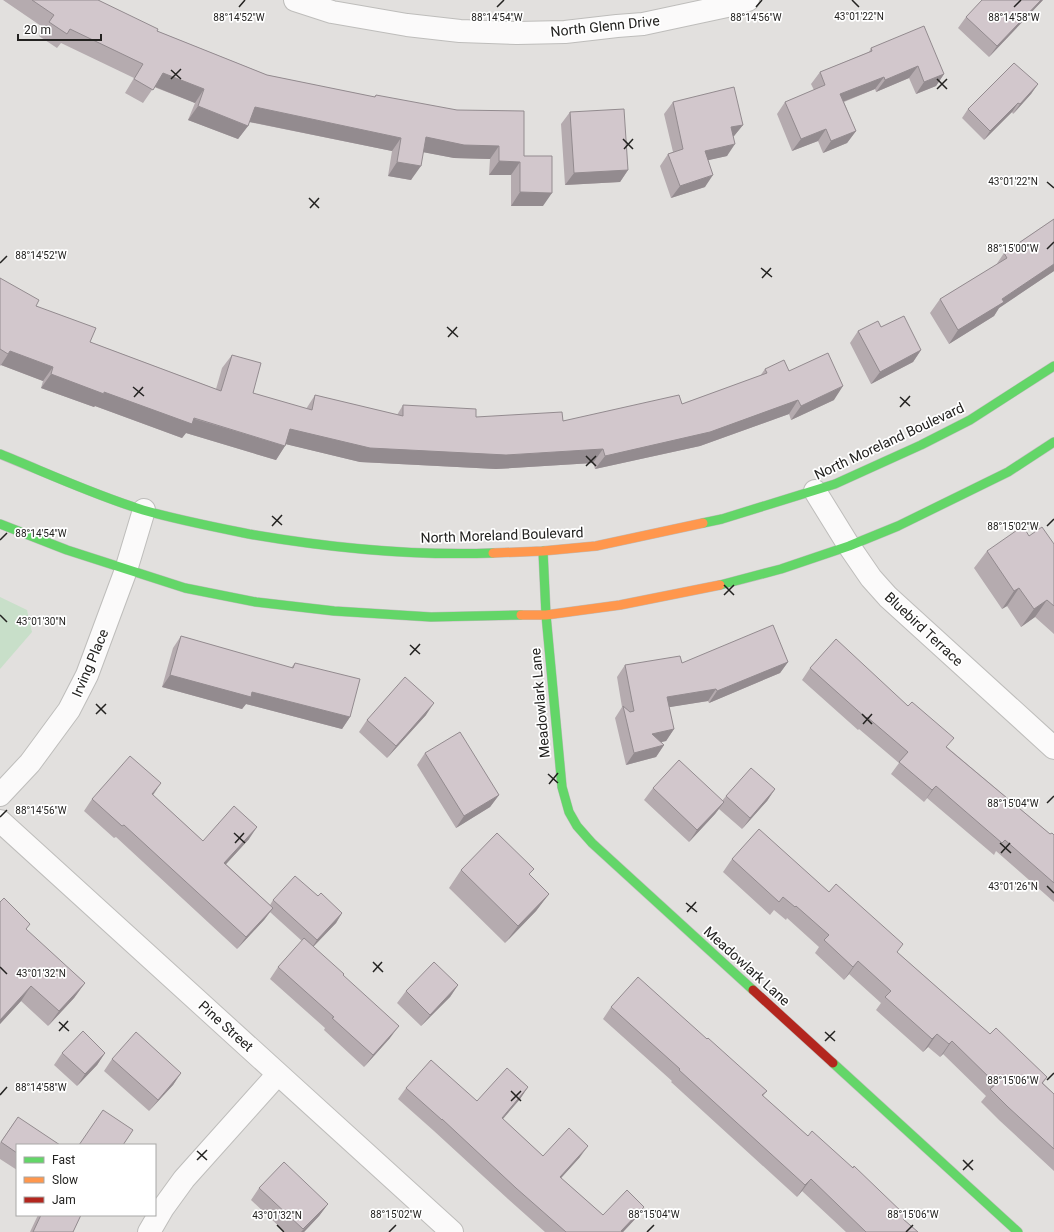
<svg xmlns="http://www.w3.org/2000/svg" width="1054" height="1232" viewBox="0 0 1054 1232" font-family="Roboto,sans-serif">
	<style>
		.green { fill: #c8dfc9 }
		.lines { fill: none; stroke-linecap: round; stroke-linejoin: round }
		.street-casing { stroke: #bebdbb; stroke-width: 24 }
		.fast-casing { stroke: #bebdbb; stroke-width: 10 }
		.slow-casing { stroke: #bebdbb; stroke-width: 10 }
		.jam-casing { stroke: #bebdbb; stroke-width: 10 }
		.street { stroke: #fbfafa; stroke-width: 22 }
		.fast { stroke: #63d668; stroke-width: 9 }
		.slow { stroke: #ff974d; stroke-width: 9 }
		.jam { stroke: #b3261e; stroke-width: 9 }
		.wall { fill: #b5abaf }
		.shaded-wall { fill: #938b8f }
		.building { fill: #d2c7cc; stroke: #938b8f }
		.ticks { fill: none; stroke: #232220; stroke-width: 1.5 }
		.labels { text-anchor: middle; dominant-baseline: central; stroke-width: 3.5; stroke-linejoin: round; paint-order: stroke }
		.street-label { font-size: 14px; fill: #232220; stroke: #fff }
		.ticks-label { font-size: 10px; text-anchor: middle; fill: #232220; stroke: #fff; stroke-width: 3.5; stroke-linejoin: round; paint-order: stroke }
	</style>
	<rect width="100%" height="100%" fill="#e2e0de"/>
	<path class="green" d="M0,597L27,610L32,632L0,669Z"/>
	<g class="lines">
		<defs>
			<path id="street" d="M295,0L332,12L407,25L460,31L517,33L565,32L617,26L643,24L727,6L748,0
				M815,491L849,546L871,578L888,597L1054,748
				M0,795L30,763L69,710L87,675L126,570L144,510
				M0,821L452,1232
				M149,1232L163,1208L184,1179L278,1074"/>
			<path id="fast" d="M0,454C47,473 94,495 143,510C178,520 214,527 249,534C330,548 411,556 493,553
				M703,523L722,519L835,484L921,445L970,420L1054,366
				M0,524L67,550L185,588L256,602L334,611L431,617L521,615
				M543,551L546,615L562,787L569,812L577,826L592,843L753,990
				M720,585L781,569L849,546L898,526L1008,472L1054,442
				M833,1063L1018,1232"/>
			<path id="slow" d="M493,553L543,551L596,546L703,523
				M521,615H546L620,605L720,585"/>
			<path id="jam" d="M753,990L833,1063"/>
		</defs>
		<use href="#street" class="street-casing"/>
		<use href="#fast" class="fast-casing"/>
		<use href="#slow" class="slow-casing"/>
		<use href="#jam" class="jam-casing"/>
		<use href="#street" class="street"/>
		<use href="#fast" class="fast"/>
		<use href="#slow" class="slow"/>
		<use href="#jam" class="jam"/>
	</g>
	<path class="wall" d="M3,0H98L157,31L267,75L374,97L376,95L524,156L543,206H511V175H489L490,159L454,158L423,152L411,180L388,176L392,151L249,122L248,126L238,139L188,120L195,103L154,87L143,103L125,93L134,78L61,43L57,48L39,36L44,28Z
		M1043,0L989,57L958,28L966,17Z
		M871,48L944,74L936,86L916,94L909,78L876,92L875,89L844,102L856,131L847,143L823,153L818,141L792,151L777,114L785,102L814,90L811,84L820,72L869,52Z
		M1038,84L1031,94L1013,114L1012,112L984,140L962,118L968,109Z
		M673,102L743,125L734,136L733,137L727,156L708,160L705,187L671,198L660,166L668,154L673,152L664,114Z
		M570,112L628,170L620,182L565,185L561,124Z
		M1054,219V271L999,308L994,316L949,344L930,313L940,299L996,265L1004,253Z
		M0,278L36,306L90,342L216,389L222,368L232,355L253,393L306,409L315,395L397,415L403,405L476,417L563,421L682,404L760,376L765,369L789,371L834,400L791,420L789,414L700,446L595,469L593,463L496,469L360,462L286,444L276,460L186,433L182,438L95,406L94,407L41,388L43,381L1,365L0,366Z
		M881,327L921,350L913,362L871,384L850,343L858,331Z
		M1029,536L1054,544V634L1035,617L1021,627L1007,606L1002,609L974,568L987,551Z
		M181,636L291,668L295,663L350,717L342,729L246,704L242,709L162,687L173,648Z
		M788,662L780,673L709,703L708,701L669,707L674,729L666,741L661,742L664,745L656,757L626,765L615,718L622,707L617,677L625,665L682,663Z
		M810,668L947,747L1050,834L1054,835V902L996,851L994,855L927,798L924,802L891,774L899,763L859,729L858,730L802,680Z
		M426,715L387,758L359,732L367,720Z
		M425,753L499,795L490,807L456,828L417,765Z
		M653,788L722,801L726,796L775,789L767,801L742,829L719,809L715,814L689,842L644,800Z
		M153,795L203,841L249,839L226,864L270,905L273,900L318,896L342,913L336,923L313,947L343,975L390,1038L364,1067L324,1030L325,1028L270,979L278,967L302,941L270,912L264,920L237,949L116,837L114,838L84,811L92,799Z
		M732,859L829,892L990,1034L1047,1077L1043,1083L1054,1094V1171L999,1120L981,1102L986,1096L943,1054L940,1057L928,1047L923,1052L876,1010L881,1003L849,974L844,980L815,953L819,947L787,918L786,920L774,910L770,915L723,872Z
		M461,870L530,875L549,894L536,911L505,943L449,888Z
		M0,902L26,930L85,983L74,998L48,1026L21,1001L0,1024Z
		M458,985L450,997L421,1026L397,1003L406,991Z
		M611,1007L707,1039L767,1091L763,1096L808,1136L918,1232H846L802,1191L797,1197L671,1082L672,1081L603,1019Z
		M62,1053H105L97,1065L77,1086L54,1065Z
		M112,1059L181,1073L173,1085L149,1111L104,1071Z
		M528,1087L520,1099L503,1119L543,1156L580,1157L561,1178L603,1215L644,1207L636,1218L623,1232H545L508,1199L434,1131L398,1099L406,1088L477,1101Z
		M18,1117L17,1145V1170L0,1159V1143Z
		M259,1188L328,1204L319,1216L304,1232H285L251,1200Z
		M38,1215H81L73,1232H30Z"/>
	<path class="shaded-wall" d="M1041,0H1043L989,57L997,46Z
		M918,66L909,78L876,92L885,80Z
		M163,73L204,89L195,103L153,86Z
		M944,74L936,86L916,94L924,82Z
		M884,77L875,89L832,106L840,94Z
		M1038,84L1031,94L1013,114L1020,104Z
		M1018,103L1012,112L984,140L990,131Z
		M198,106L248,126L238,139L188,120Z
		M255,107L401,138L392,151L245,121Z
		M743,125L734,136L723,139L731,127Z
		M826,129L818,141L792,151L801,139Z
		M856,131L847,143L823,153L831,141Z
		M426,137L499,146L490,159L454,158L417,151Z
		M735,144L727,156L696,163L705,151Z
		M499,161L520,162L511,175H489Z
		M397,162L421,166L411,180L388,176Z
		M628,170L620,182L565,185L574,173Z
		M713,175L705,187L671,198L680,186Z
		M520,192L552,193L543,206H511Z
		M1054,264V271L999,308L994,316L949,344L958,330L1002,299Z
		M921,350L913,362L871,384L880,372Z
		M10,351L53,367L43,381L1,365Z
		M51,374L104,392L285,446L276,460L186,433L182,438L95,406L94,407L41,388Z
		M843,386L834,400L791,420L801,406Z
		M798,400L789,414L700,446L595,469L605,456Z
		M290,429L603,449L593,463L496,469L360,462L281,443Z
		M1019,588L1007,606L1002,609L1014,591Z
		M1047,600L1035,617L1021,627L1034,609Z
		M788,662L780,673L709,703L717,691Z
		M170,675L252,692L350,717L342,729L246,704L242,709L162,687Z
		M716,689L708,701L658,709L667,697Z
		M434,703L426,715L387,758L396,746Z
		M674,729L666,741L644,746L652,734Z
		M664,745L656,757L626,765L634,753Z
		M161,783L153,795L152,794Z
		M936,786L924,802L932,790Z
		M775,789L767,801L742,829L750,818Z
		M499,795L490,807L456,828L464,816Z
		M724,802L715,814L689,842L697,830Z
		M257,827L249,839L216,875L224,863Z
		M549,894L536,911L505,943L518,926Z
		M273,908L264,920L237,949L246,937Z
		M342,913L336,923L311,949L317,940Z
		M858,961L849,974L844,980L853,967Z
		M85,983L74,998L48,1026L59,1011Z
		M458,985L450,997L421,1026L430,1015Z
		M31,986L21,1001L0,1024V1020Z
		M399,1026L390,1038L364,1067L373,1055Z
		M937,1034L928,1047L923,1052L932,1039Z
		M952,1041L943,1054L940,1057L949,1044Z
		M105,1053L97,1065L77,1086L85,1074Z
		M181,1073L173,1085L149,1111L158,1100Z
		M528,1087L520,1099L494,1129L502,1118Z
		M588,1146L580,1157L552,1188L560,1177Z
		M811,1179L802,1191L797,1197L805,1185Z
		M328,1204L319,1216L304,1232H301Z
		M644,1207L636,1218L623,1232H620Z"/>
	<path class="building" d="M32,0H98L158,29L157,31L267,75L375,97L376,95L457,110L524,111V156H552V193L520,192V162L499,161V146L464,145L426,137L421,166L397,162L401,138L255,107L248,126L198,106L204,89L163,73L153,90L134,79L143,64L70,29L67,34L49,22L54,15Z
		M982,0H1041L997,46L966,17Z
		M924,26L944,74L924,82L918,66L885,80L884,77L840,94L856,131L831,141L826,129L801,139L785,102L825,85L820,72L872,51L871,48Z
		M1014,63L1038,84L1020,104L1018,103L990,131L968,109Z
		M734,87L743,125L731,127L735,144L705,151L713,175L680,186L668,154L683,149L673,102Z
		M624,109L628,170L574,173L570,112Z
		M1054,219V264L1002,299L1004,302L958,330L940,299L1007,258L1004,253Z
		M0,278L39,300L36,306L96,328L90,342L221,391L232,355L261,363L253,393L312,410L315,395L403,416V405L476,409V417L562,412L563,421L679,395L682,404L767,373L765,369L784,360L789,371L828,353L843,386L801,406L798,400L710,432L605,456L603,449L506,455L370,448L290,429L285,446L194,418L192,424L104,392V394L51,374L53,367L10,351L8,354L0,349Z
		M904,316L921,350L880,372L858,331L878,321L881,327Z
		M1023,526L1029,536L1042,527L1054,544V606L1047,600L1034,609L1019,588L1014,591L987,551Z
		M773,625L788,662L717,691L716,689L667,697L674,729L652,734L664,745L634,753L623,706L630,712L634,711L625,665L680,656L682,663Z
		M181,636L293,668L295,663L360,679L350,717L252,692L251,697L170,675Z
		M836,639L908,706L912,702L954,738L946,747L1050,834L1052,833L1054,835V883L1005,840L1002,843L936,786L932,790L899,762L908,752L867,717L866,718L810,668Z
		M405,677L434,703L396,746L367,720Z
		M460,732L499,795L464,816L425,753Z
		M130,756L161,783L152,794L203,841L234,806L257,827L224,863L273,908L246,937L124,825L122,826L92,799Z
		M679,760L724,802L697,830L653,788Z
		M751,768L775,789L750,818L726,796Z
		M759,829L829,892L836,884L903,944L897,952L990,1034L996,1028L1047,1077L1042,1083L1054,1094V1149L1008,1107L990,1089L996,1084L952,1041L949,1044L937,1034L932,1039L885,997L891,991L858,961L853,967L824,940L829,935L796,906L795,907L783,897L779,902L732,859Z
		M497,833L534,869L529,874L549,894L518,926L461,870Z
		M295,876L318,896L321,893L342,913L317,940L273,900Z
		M4,898L30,924L26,929L85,983L59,1011L31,986L0,1020V902Z
		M304,938L344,974L343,975L399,1026L373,1055L332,1018L334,1017L278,967Z
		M434,962L458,985L430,1015L406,991Z
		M638,977L707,1039L708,1038L767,1091L762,1095L808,1136L812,1131L853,1168L854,1166L906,1216L903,1219L918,1232H866L811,1179L805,1185L679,1070L680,1069L611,1007Z
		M83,1031L105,1053L85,1074L62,1053Z
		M136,1032L181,1073L158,1100L112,1059Z
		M431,1060L477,1101L507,1068L528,1087L502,1118L543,1156L569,1128L588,1146L560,1177L603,1215L627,1190L644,1207L621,1231L622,1232H566L516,1188L442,1119V1120L406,1088Z
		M103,1110L133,1130L123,1145H79Z
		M18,1117L60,1145H17V1153L1,1142Z
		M284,1162L328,1204L303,1229L259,1188Z
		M41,1215H81L73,1232H33Z"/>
	<path class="ticks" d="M852,0L859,7M239,7L245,0M497,7L504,0M756,7L762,0M1014,7L1021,0M171,70L181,79M171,79L181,69M937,79L947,89M937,89L947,79M623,139L633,149M624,149L633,139M1047,182L1054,188M309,198L319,208M310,208L319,198M1047,249L1054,242M0,263L7,256M761,268L772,277M762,278L771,268M447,327L458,337M448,337L457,327M133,387L144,396M134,397L143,387M900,397L910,406M900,407L910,396M586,456L596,466M586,466L596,456M272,516L282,525M272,526L282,515M1047,526L1054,519M0,540L7,533M724,585L734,595M724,595L734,585M0,615L7,622M410,645L420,654M410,655L420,644M96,704L106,714M96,714L106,704M862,714L872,724M863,724L872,714M548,774L558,783M549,784L558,773M1047,803L1054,796M0,817L7,810M234,833L245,843M235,843L244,833M1000,843L1011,853M1001,853L1010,843M1047,886L1054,893M686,903L697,912M687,912L696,902M373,962L383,972M0,967L7,974M373,972L382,962M59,1022L69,1031M59,1031L68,1021M825,1032L835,1041M825,1041L835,1031M1047,1080L1054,1073M511,1091L521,1101M0,1095L7,1087M511,1101L521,1091M197,1151L207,1160M197,1160L207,1150M963,1160L973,1170M963,1170L973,1160M277,1225L284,1232M389,1232L396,1225M647,1232L654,1225M906,1232L913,1225"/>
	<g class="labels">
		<g class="street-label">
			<text transform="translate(605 26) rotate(-6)">North Glenn Drive</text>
			<text transform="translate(889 441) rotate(-25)">North Moreland Boulevard</text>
			<text transform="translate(502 535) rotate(-2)">North Moreland Boulevard</text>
			<text transform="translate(924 629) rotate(43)">Bluebird Terrace</text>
			<text transform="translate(90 663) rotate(-67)">Irving Place</text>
			<text transform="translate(540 703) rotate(-95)">Meadowlark Lane</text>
			<text transform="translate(747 966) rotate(42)">Meadowlark Lane</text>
			<text transform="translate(226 1026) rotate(42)">Pine Street</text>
		</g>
	</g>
	<g class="ticks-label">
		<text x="859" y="20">43°01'22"N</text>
		<text x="239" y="21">88°14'52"W</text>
		<text x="497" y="21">88°14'54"W</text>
		<text x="756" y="21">88°14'56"W</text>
		<text x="1014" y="21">88°14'58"W</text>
		<text x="1013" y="185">43°01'22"N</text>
		<text x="1013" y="252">88°15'00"W</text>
		<text x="41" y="259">88°14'52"W</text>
		<text x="1013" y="530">88°15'02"W</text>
		<text x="41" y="537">88°14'54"W</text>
		<text x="41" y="625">43°01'30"N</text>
		<text x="1013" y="807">88°15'04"W</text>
		<text x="41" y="814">88°14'56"W</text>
		<text x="1013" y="890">43°01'26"N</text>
		<text x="41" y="977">43°01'32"N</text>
		<text x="1013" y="1084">88°15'06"W</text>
		<text x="41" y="1091">88°14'58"W</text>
		<text x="396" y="1218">88°15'02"W</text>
		<text x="654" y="1218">88°15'04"W</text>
		<text x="913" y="1218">88°15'06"W</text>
		<text x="277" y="1219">43°01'32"N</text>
	</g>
	<rect x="16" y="1144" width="140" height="72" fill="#ffffff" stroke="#a7a7a6"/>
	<rect x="24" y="1157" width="20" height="6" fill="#63d668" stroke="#a7a7a6"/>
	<text x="52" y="1164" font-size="12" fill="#232220">Fast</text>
	<rect x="24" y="1177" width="20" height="6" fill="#ff974d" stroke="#a7a7a6"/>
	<text x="52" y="1184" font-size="12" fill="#232220">Slow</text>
	<rect x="24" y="1197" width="20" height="6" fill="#b3261e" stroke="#a7a7a6"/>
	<text x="52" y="1204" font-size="12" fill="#232220">Jam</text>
	<path d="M18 34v6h83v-6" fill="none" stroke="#232220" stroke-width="2"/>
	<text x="24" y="34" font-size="12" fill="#232220" stroke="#ffffff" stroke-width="3" paint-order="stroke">20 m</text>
</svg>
